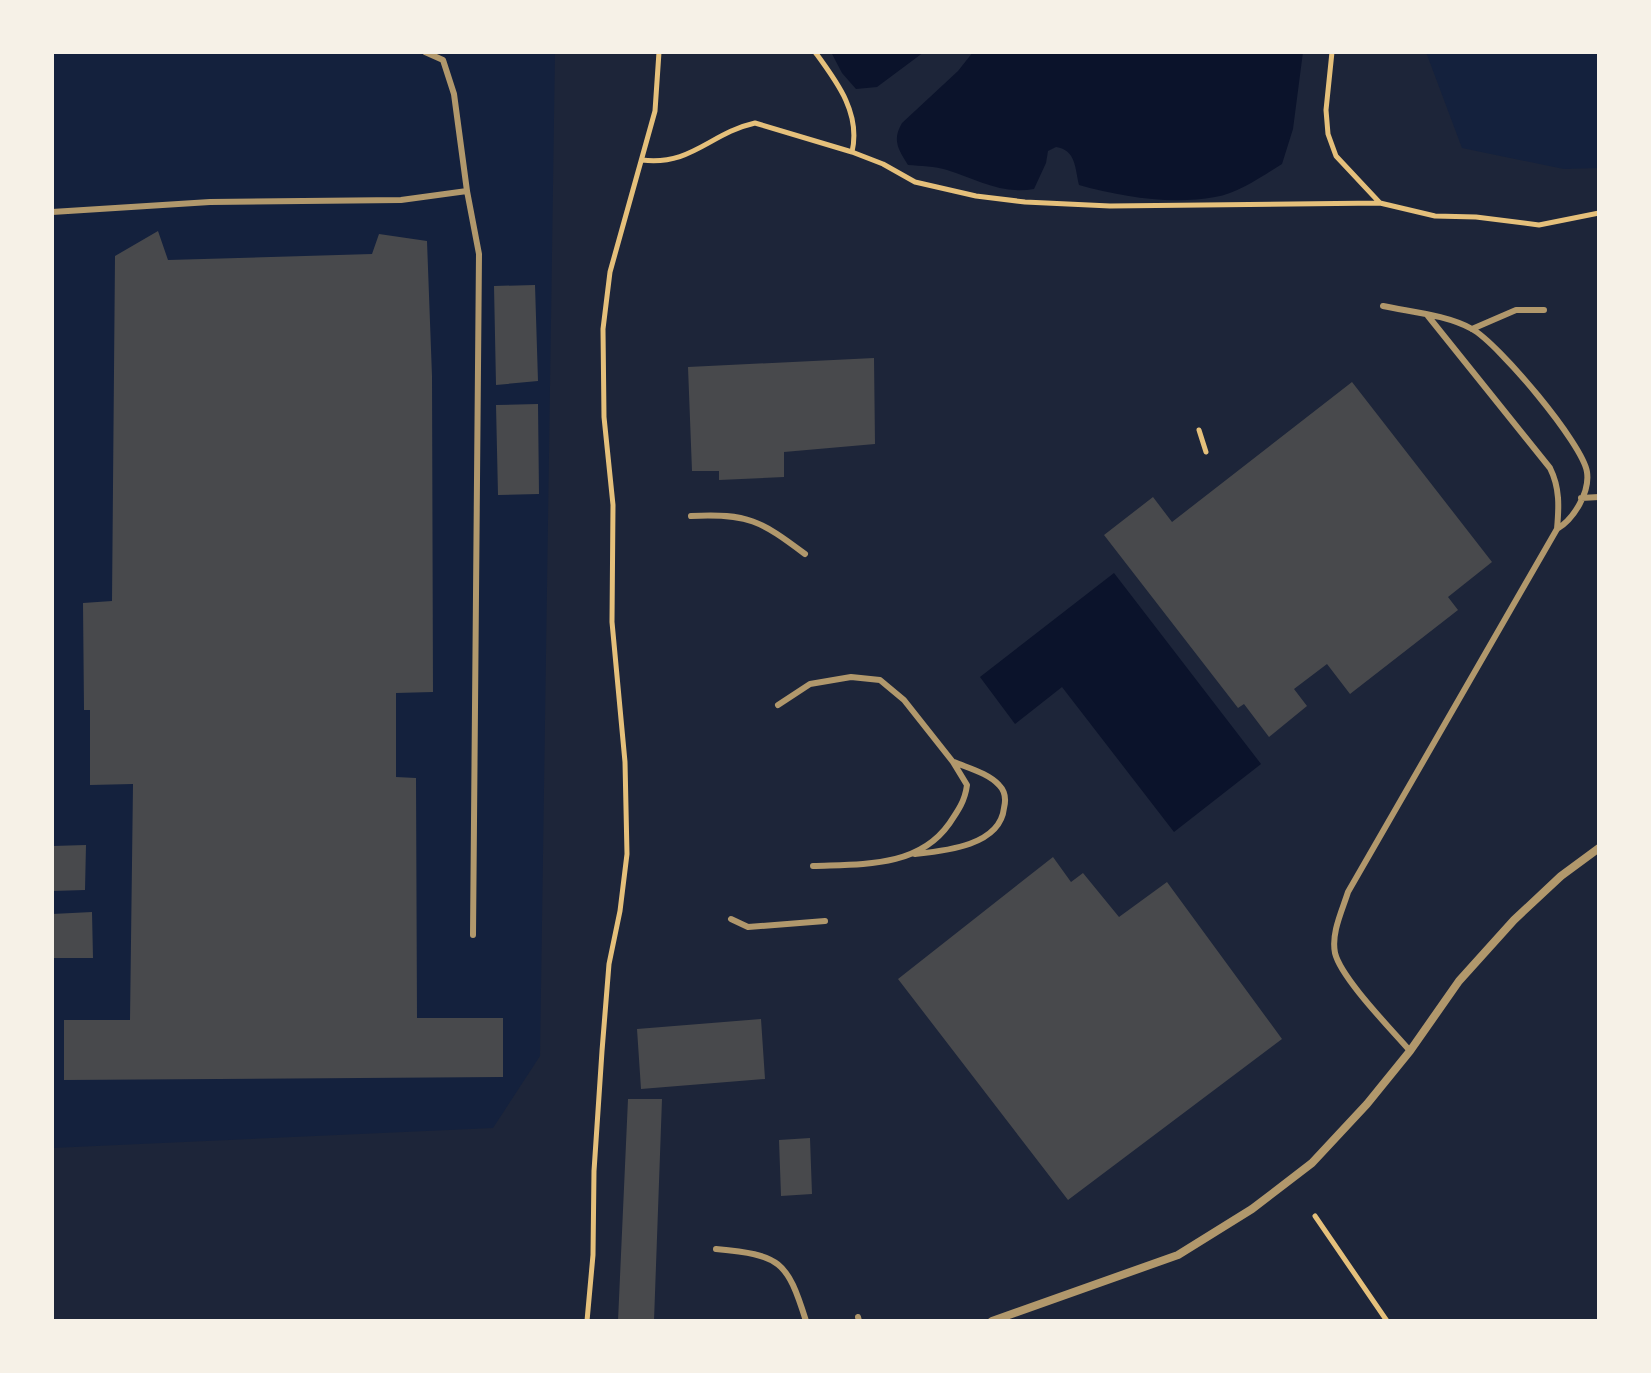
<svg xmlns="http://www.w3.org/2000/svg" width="1651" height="1373" viewBox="0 0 1651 1373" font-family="Raleway,sans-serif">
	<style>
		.green { fill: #1d2539 }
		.water { fill: #0b132b }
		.building { fill: #48494c }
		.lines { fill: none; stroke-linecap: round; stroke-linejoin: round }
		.path { stroke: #e5c07b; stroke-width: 5 }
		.service { stroke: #b1986c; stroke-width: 6 }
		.minor { stroke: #b1986c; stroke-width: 8 }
	</style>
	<rect width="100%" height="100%" fill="#14213d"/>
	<path class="green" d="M555,52H1426L1462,148L1564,169L1599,168V1321H52V1148L493,1128L540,1056Z"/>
	<path class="water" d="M831,52H924L877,87L856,89L842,73Z
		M973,52H1303L1293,129L1282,164C1262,176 1239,193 1215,197C1171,205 1122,197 1079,185C1075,168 1076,150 1056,147L1048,151L1046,163L1034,189C1002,195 976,179 947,170C935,166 921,166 908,165C898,149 892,140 902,123L958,71Z
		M1114,573L1261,764L1174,832L1062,687L1015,724L980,677Z"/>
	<path class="building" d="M158,231L168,260L372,254L379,234L427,241L432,376L433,692L396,693V777L416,778L417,1018H503V1077L64,1080V1020H130L133,784L90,785V710H84L83,603L112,601L115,256Z
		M535,285L538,381L496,385L494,286Z
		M874,358L875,444L784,452V477L719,480V471H692L688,367Z
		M1352,382L1492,562L1448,597L1458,610L1350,694L1327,664L1294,689L1307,706L1269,737L1244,704L1238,708L1104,535L1153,497L1172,522Z
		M538,404L539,494L498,495L496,405Z
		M86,845L85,890L52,891V846Z
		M1053,857L1071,882L1083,873L1119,917L1167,882L1282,1039L1068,1200L898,979Z
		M92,912L93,958H52V914Z
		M761,1019L765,1079L641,1089L637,1029Z
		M628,1099H662L654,1321H618Z
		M810,1138L812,1194L781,1196L779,1140Z"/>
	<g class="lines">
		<path class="path" d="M1332,52L1326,110L1328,134L1336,156L1380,203L1435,216L1476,217L1539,225L1599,213
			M852,152L883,164L915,182L976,196L1025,202L1110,206L1380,203
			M642,160C692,166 710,133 755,123L852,152C861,113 837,82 815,52
			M1199,430L1206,452
			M1315,1216L1387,1321
			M587,1321L593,1255L594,1171L602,1051L609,964L620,911L627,854L625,762L612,622L613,505L604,417L603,329L610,272L655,111L659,52"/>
		<path class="service" d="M467,191L479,254L473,935
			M52,212L210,202L401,200L467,191L454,94L443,60L425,52
			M1383,306C1411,312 1447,315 1472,329C1498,343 1583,444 1587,472C1590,492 1574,519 1557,529
			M1472,329L1516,310H1544
			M1581,498L1599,497
			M691,516C748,513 761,521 805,554
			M778,705L810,684L851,677L880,680L904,700L953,762L967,785C965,801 958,811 949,824C918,868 861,864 813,866
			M915,854C944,851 1000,846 1004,808C1006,800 1005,791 999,785C988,773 968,768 954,762
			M731,919L748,927L825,921
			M1410,1051C1391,1029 1341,978 1335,953C1331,933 1342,911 1348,892L1557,529C1559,507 1560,488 1550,468L1428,316
			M716,1249C780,1255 787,1260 806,1321
			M858,1317L859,1321"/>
		<path class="minor" d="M992,1321L1178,1255L1252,1209L1312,1163L1367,1104L1410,1051L1459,981L1514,920L1561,876L1599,848"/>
	</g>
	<rect width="1651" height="1373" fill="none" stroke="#f6f1e7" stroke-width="108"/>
</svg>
